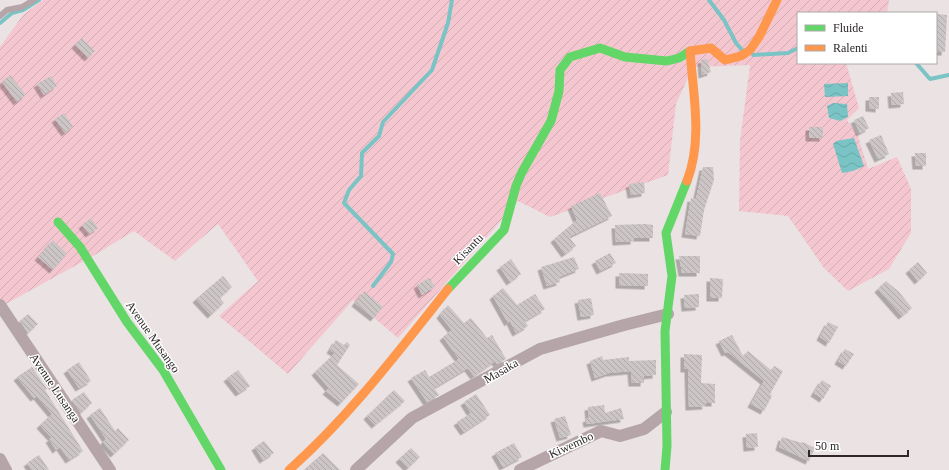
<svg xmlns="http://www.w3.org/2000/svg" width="949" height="470" viewBox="0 0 949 470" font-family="Georgia,serif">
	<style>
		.garden { fill: url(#garden-furrows) }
		.water { fill: url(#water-waves) }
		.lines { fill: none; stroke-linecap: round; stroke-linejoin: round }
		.stream { stroke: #7bc4c5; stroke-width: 4 }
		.building { fill: url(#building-back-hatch); filter: url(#shadow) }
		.lane { stroke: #b5a5a8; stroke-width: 6 }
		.street { stroke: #b5a5a8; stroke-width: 12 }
		.fast { stroke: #63d668; stroke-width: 9 }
		.slow { stroke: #ff974d; stroke-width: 9 }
		.labels { text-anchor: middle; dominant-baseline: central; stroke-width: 3; stroke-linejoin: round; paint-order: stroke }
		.street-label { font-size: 12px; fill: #2e2829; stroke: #fff }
	</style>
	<defs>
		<pattern id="garden-furrows" width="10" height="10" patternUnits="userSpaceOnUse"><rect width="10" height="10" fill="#f4c7d0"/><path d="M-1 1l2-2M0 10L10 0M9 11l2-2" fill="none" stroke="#d2abb3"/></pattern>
		<pattern id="water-waves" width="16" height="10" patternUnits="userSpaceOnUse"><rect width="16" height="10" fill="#7bc4c5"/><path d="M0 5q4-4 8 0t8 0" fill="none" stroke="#6ba8a9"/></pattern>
		<pattern id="building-back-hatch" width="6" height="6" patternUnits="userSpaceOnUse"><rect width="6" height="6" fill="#cbc5c6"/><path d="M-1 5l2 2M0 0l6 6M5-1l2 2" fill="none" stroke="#afa9aa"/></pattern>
		<filter id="shadow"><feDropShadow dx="-3.5" dy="3.5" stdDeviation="0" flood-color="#0004"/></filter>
	</defs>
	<rect width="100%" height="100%" fill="#eae2e3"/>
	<path class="garden" d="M43,0H889L887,13H798V63H846L859,108L847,120L858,136L868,169L897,157L911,189V233L889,269L848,291L824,268L788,216L739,211L740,141L750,65L693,67L676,104L668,175L550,217L518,201L398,338L353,300L288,374L219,316L258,281L218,224L175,261L134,231L93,256L4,305L0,300V47L23,15Z"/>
	<path class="water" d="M848,83V96L825,97L824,84Z
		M833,103L847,104L848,117L840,121L829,118L827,106Z
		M854,138L864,166L853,171L842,173L833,144L836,141Z"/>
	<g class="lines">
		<path class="stream" d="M709,0L724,20L736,43L743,51
			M0,23L12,13L23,10L39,0
			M753,55L788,53L798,48
			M916,63L930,79L949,75
			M373,286L391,262L393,254L344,203L349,190L361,176L362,153L379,136L383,122L432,70L448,23L452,0"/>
	</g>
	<path class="building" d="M936,14L947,15L945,52H936Z
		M82,38L95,51L88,58L75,45Z
		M707,59L711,72L702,75L701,60Z
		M10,75L26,95L17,102L2,82Z
		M51,76L57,86L44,95L37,84Z
		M903,92L904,104L892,105L891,93Z
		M869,97H879V109L869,108Z
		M64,113L73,127L65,133L55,119Z
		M863,116L869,128L860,133L854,120Z
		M809,127H823V138H809Z
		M881,135L889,154L878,159L869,140Z
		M915,153H926V166H916Z
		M703,167H713L714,180L704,210L700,236L685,234L691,198L696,199Z
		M644,182L645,193L631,195L629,184Z
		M600,193L612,216L569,237L576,246L565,254L554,239L577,220L571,206Z
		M91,218L98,228L89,234L82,225Z
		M645,224L653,225V238H634V241L616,242L615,225Z
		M53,240L67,254L53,270L38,257Z
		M610,253L616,263L600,271L595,261Z
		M679,256H700V273H682Z
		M574,257L579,269L559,277L560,282L547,286L541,267Z
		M511,259L521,274L510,282L500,267Z
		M918,262L927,273L918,281L909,270Z
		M619,273L648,274V286L619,285Z
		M223,276L232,287L220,298L224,303L211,315L196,299Z
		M429,278L435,287L422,295L417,285Z
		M710,278L723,279L722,298H710Z
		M886,281L899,292L912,308L902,316L878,289Z
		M503,288L517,305L535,294L545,309L525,321L528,326L516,333L510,321L508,323L493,296Z
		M364,291L383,307L374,318L355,303Z
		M699,294V307L685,308L684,295Z
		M591,298L594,315L581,317L578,300Z
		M448,305L464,323L471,318L487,338L492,335L506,359L497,364L495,361L474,376L468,368L434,388L439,395L427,402L411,378L425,370L429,377L459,359L443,337L452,330L440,315Z
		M28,314L38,324L28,333L20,321Z
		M828,322L838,327L829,343L820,337Z
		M732,335L743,356L748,351L771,370L774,366L783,371L770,394L772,396L764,411L751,404L764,381L728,352L725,353L719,341Z
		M336,340L344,345L347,342L350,345L337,365L359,384L341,403L326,391L329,388L315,372L335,353L330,350Z
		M845,349L854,354L846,366L838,361Z
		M684,354L702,355L701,383L715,384V403H705L706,406L689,407L688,369H684Z
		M602,356L603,360L629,357V361L656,360V375L644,376V383H632L631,371L609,373L595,378L590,361Z
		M79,362L91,381L79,388L67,370Z
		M32,367L47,389L45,390L83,451L69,460L60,447L56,450L49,439L52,438L40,425L52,414L37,396L34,398L17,377Z
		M238,370L250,386L239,393L227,378Z
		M822,380L831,386L823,399L814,393Z
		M394,390L405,401L375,425L367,416Z
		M84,392L92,403L81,413L72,400Z
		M476,394L490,415L464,432L457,422L471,413L464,402Z
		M604,405L605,413L621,408L624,419L587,424L586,419L589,418L588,407Z
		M100,408L115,431L118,428L129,440L114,454L103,442L106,439L90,415Z
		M565,416L571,435L560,438L554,419Z
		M757,433L758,447L747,448L746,434Z
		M782,437L802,443L803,442L815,448L809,461L779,447Z
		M264,441L274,453L263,460L255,447Z
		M514,443L522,457L503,467L495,453Z
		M411,448L420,457L408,468L399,459Z
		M323,453L340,470H304L322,454Z
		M39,455L49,470H32L27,463Z"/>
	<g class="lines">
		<path class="lane" d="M0,16L7,10L22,7L34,0"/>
		<path class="street" d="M0,305L110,470
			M0,459L6,470
			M356,470L412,418L540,349L624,325L668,314
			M520,470L601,431L620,436L644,429L666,412"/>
		<path class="fast" d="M58,222L80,247L127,322L163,370L221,470
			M448,289L504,230L516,186L522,172L551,121L559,91L560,70L570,57L600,48L625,57L667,61L679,58L690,51
			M665,470L667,446L665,331L672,276L666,233L687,181"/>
		<path class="slow" d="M690,51L711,48L725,60L741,56L750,50L759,37L777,0
			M687,181C703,140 693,93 690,51
			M289,470C349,417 398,352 448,289"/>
	</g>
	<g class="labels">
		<g class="street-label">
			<text transform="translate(468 249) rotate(-46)">Kisantu</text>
			<text transform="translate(153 337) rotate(55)">Avenue Musango</text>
			<text transform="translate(501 371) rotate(-30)">Masaka</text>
			<text transform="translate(55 388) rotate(56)">Avenue Lusanga</text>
			<text transform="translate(571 445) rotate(-25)">Kiwembo</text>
		</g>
	</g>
	<rect x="797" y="12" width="140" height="52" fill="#ffffff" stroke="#aba9a9"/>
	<rect x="805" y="25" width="20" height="6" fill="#63d668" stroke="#aba9a9"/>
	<text x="833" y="32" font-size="12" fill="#2e2829">Fluide</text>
	<rect x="805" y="45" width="20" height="6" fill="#ff974d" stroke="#aba9a9"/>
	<text x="833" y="52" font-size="12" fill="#2e2829">Ralenti</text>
	<path d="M809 450v6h99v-6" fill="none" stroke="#2e2829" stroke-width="2"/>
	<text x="815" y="450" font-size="12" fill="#2e2829" stroke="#ffffff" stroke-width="3" paint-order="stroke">50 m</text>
</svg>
